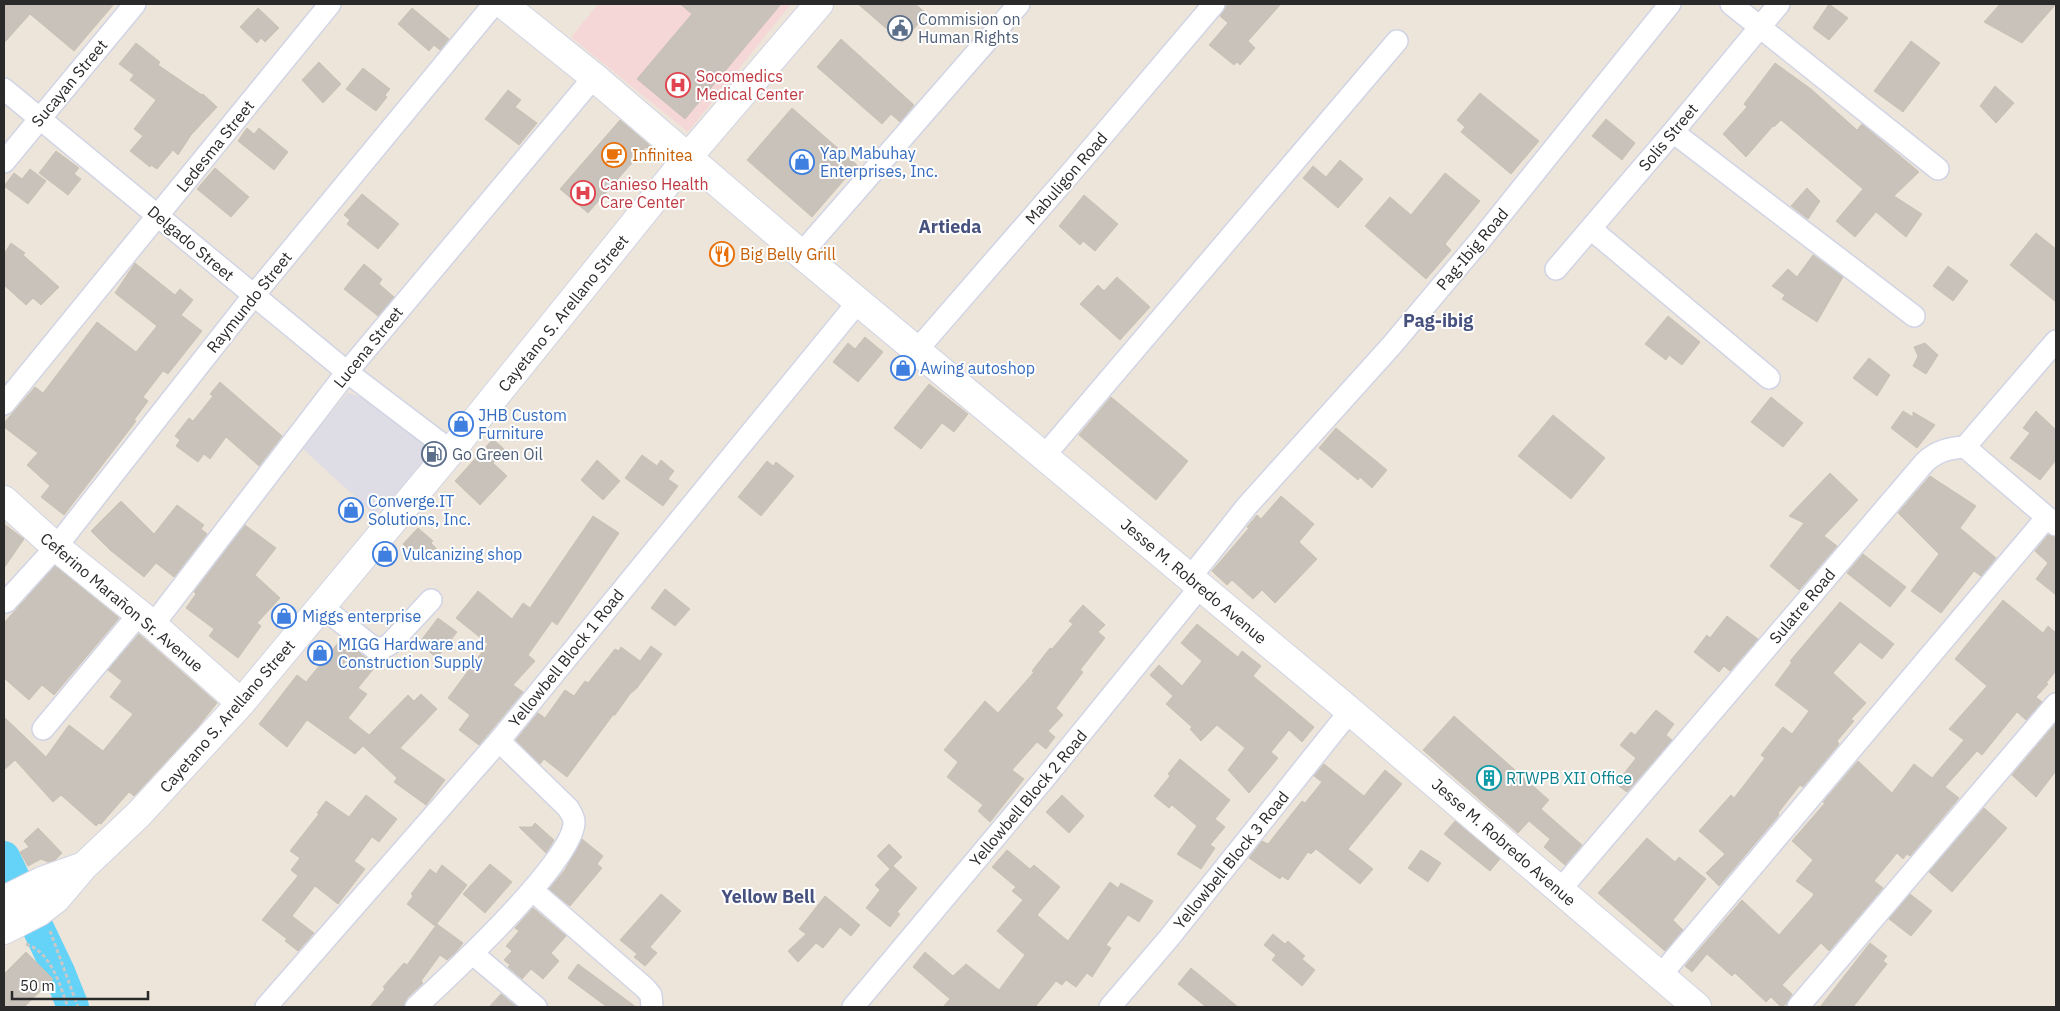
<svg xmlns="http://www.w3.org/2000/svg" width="2060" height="1011" viewBox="0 0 2060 1011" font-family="'IBM Plex Sans',sans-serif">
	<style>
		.industrial { fill: #dedce5 }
		.medical { fill: #f5d7d8 }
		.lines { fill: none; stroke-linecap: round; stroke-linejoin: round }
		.river { stroke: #65d2f8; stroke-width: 32 }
		.building { fill: #c8c2ba; stroke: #c9c1b4 }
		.street-casing { stroke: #d0d4e4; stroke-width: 24 }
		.secondary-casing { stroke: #d0d4e4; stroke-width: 30 }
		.path { stroke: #c8c8c8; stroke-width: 3; stroke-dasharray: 4 2.5; stroke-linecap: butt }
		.street { stroke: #fff; stroke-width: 21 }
		.secondary { stroke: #fff; stroke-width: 28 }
		.labels { text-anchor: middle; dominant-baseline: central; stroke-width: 4; stroke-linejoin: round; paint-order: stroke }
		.service-label { font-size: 16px; fill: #4e5e75; stroke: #fff; text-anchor: start }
		.health-label { font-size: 16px; fill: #be3a42; stroke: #fff; text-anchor: start }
		.street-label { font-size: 16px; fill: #2a2a2a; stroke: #fff }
		.shop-label { font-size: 16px; fill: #366cbe; stroke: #fff; text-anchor: start }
		.food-label { font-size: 16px; fill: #c56008; stroke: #fff; text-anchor: start }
		.culture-label { font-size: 16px; fill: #0d838f; stroke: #fff; text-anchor: start }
		.neighbourhood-label { font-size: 18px; font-weight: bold; fill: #47517e; stroke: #fff }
	</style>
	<rect width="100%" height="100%" fill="#ede5da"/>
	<path class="industrial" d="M348,393L361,397L440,448L375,515L302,448Z"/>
	<path class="medical" d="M598,4H791L688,132L571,37Z"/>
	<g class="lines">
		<path class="river" d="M4,857L59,972L73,1007"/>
	</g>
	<path class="building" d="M4,4H114L74,51L30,14L4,43Z
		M680,4H781L685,119L637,79L692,14Z
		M858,4H915L927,14L902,42Z
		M1228,4H1281L1248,41L1255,48L1240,65L1237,62L1234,65L1209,45L1228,23L1220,16Z
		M1829,4L1848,18L1829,40L1813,28Z
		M2000,4H2056L2022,43L1984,22Z
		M258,8L279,28L265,42L261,38L257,43L240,27Z
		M412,8L449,39L440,50L434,45L429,51L398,24Z
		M841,39L914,105L900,122L891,114L882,124L817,67Z
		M1911,41L1940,63L1903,112L1874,91Z
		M136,43L160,62L158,65L202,95L203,94L217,107L191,135L178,155L173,150L157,169L151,165L150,167L130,151L143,136L134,129L156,100L130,80L134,75L119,64Z
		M319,62L341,84L323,103L302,80Z
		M1775,63L1811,89L1857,130L1862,124L1919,172L1894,196L1922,214L1906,237L1876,212L1855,237L1836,221L1863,189L1781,120L1774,127L1773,126L1746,157L1723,134L1747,107L1744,104Z
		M363,68L390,89L385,95L387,97L376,111L346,89Z
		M1995,86L2014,103L1996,123L1980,106Z
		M508,90L521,100L515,107L537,123L519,145L485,119Z
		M1480,93L1539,141L1511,174L1461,132L1465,127L1457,120Z
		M792,108L857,165L812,217L747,160Z
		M1606,119L1635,143L1622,160L1592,136Z
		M620,120L661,155L658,158L646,147L588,213L560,189Z
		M247,128L254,134L259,128L288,152L274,170L238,141Z
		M56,151L79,168L74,174L81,179L68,195L39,173Z
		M1340,160L1363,179L1338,208L1303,178L1313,166L1326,177Z
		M215,168L249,197L231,217L197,189Z
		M30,169L46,181L28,204L4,186L14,173L22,179Z
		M1445,173L1480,201L1445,244L1451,250L1426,279L1365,226L1390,197L1411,215Z
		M1807,188L1820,201L1808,219L1791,206Z
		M362,194L399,224L378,249L347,224L350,220L344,215Z
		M1084,195L1118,224L1095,251L1083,241L1080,245L1059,226Z
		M2036,233L2056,249V302L2010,265Z
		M11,243L25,253L23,255L59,287L41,305L33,298L26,305L4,285V254Z
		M1813,255L1843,277L1817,322L1782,299L1785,295L1772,286L1788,269L1797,277Z
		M135,263L175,295L180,289L193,300L181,315L202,331L168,374L163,371L143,397L148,401L134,420L136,421L64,515L41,497L50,486L27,465L38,453L4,427V423L35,387L43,393L97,322L136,352L157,326L115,293Z
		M364,264L382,279L379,284L394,297L378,316L344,289Z
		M1948,266L1968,281L1953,301L1933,286Z
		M1117,277L1150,307L1120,340L1080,304L1098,285L1104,291Z
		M1668,316L1700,342L1682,365L1669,355L1666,360L1645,344Z
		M865,337L883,352L858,382L833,362L848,343L855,349Z
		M1925,343L1938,355L1926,374L1913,366L1918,356L1914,347Z
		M1869,358L1890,375L1877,396L1853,378Z
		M220,382L282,436L259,466L226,437L210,459L204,454L198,462L176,446L180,440L175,436L189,418L193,421L213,396L210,394Z
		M929,384L968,414L954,432L942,423L921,449L894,428Z
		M1111,397L1188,461L1156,500L1079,435Z
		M1771,397L1803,423L1783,447L1751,422Z
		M1903,411L1913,417V412L1935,425L1917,448L1891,428Z
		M2036,411L2056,430V460L2040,480L2010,458L2030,433L2023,428Z
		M1553,415L1605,458L1571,499L1518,456Z
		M1336,428L1387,470L1372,488L1360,477L1358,480L1319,448Z
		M493,439L505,450L493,463L507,476L480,505L455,481Z
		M642,455L657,466L661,460L674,471L668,479L678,486L663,506L625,478Z
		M597,460L620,481L603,500L581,480Z
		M767,461L773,466L776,462L794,476L761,516L738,497Z
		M1830,473L1858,500L1824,536L1837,546L1799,590L1770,566L1804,523L1789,516Z
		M1930,476L1976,506L1960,528L1996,558L1981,576L1974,571L1941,613L1911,591L1939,554L1898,513Z
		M1281,496L1314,524L1299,542L1317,559L1275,603L1262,590L1253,599L1232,580L1227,585L1212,571L1249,528L1247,527L1257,515L1261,519Z
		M121,501L154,534L177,505L204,525L201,529L207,534L174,577L156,563L144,577L110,550L91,531Z
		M593,516L619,533L557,625L552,621L528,655L535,661L513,685L523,692L479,745L459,730L470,715L448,698L488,644L456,618L478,591L512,619L523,603L530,608Z
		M4,524L24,539L4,568Z
		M245,525L276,548L255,575L280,598L257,623L261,626L238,658L209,636L214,629L186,608L196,594L194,592Z
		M418,528L433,541L431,543L437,549L426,560L421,556L418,558L403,544Z
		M2048,535L2056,537V595L2036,579L2048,563L2035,551Z
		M1863,554L1906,587L1890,607L1847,573Z
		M55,566L119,618L54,695L42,685L29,700L4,678V623Z
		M665,589L690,609L675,626L651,608Z
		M2003,600L2043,633L2048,626L2056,633V671L2046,683L2048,684L2036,697L2042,702L2026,720L2017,712L1982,755L1977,751L1945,787L1959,798L1910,856L1907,854L1903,859L1897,853L1874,881L1883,888L1829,951L1821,943L1782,985L1792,994L1786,1004L1781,1007L1771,997L1766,1002L1735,973L1732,976L1707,954L1692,972L1685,966L1742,900L1779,935L1813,896L1814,894L1796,881L1813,860L1792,841L1825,803L1823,802L1858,761L1892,793L1914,764L1932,778L1964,740L1949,729L1987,686L1955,659Z
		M1840,602L1894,644L1882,659L1860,642L1833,673L1866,703L1851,719L1854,721L1837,741L1839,744L1803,787L1800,785L1778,813L1779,815L1719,886L1706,873L1725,854L1699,831L1731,795L1734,798L1765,758L1761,755L1783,727L1792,734L1809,711L1775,685L1792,662L1790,661Z
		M1083,605L1105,625L1098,632L1105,638L1080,670L1083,672L1056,708L1063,715L1048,731L1055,737L1046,749L1037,742L1012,770L1024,779L990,822L978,811L983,805L947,777L958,762L944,750L985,701L998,713L1034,672L1032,671L1050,648L1052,649L1073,624L1069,621Z
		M1727,616L1758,639L1730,671L1724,666L1719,672L1694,652L1707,635L1710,638Z
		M438,618L457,632L437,658L419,643Z
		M1197,624L1238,657L1242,651L1261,666L1253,676L1314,727L1302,742L1289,730L1271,752L1278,758L1249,793L1228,770L1245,748L1217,725L1201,741L1190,729L1192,727L1166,704L1173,696L1150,675L1159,665L1182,686L1202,661L1181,643Z
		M139,634L217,703L197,728L134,796L129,792L101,824L99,823L96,826L61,795L53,802L15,760L4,770V717L46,757L69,725L103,751L133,714L110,697L122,681L108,670Z
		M342,638L366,658L379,662L358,688L367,694L348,718L369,735L408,695L414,701L421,694L437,709L400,748L445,780L426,805L394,782L397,778L363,746L355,754L307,720L287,747L259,724L297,675L306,682Z
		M651,646L662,654L637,688L630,694L615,715H613L567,777L544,759L540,764L516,740L538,713L545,718L565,690L574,696L585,681L588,683L615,649L619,651L621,647L640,661Z
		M1656,710L1674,724L1666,735L1672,740L1627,792L1616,784L1636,758L1620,745L1631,732L1635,735Z
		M1454,716L1549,800L1541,809L1582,845L1565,865L1544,847L1550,839L1529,821L1518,833L1423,750Z
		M2056,723V771L2036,797L2012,775Z
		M1180,759L1230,800L1215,819L1225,827L1210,845L1215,848L1201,869L1177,854L1197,826L1172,805L1169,808L1154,796L1170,776L1168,774Z
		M1324,764L1364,796L1385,770L1402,784L1348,849L1373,869L1360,884L1316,849L1311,854L1308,852L1288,880L1282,876L1280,879L1249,858L1262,841L1268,844L1302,801L1305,803L1322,782L1314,776Z
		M366,795L397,819L379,842L372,837L354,861L365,869L338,904L315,886L292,916L314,933L298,951L285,941L287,939L262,920L298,876L291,870L300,858L290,851L319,814L317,813L326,801L349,817Z
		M1062,795L1084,816L1069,833L1046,812Z
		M1984,808L2007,828L1952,892L1929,872Z
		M1455,821L1500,859L1490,871L1444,834Z
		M535,823L554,840L546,853L519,827H532Z
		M38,828L62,853L55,860L48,862L41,859L28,866L20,852L29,847L24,841Z
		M1647,838L1675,862L1679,857L1706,879L1673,920L1683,930L1665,951L1598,893Z
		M582,839L603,856L597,864L602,868L570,906L549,889L565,870Z
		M889,844L902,857L890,869L877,856Z
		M1007,850L1030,869L1034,865L1060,887L1037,915L1068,941L1110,882L1118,888L1121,883L1153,901L1139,922L1128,915L1106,945L1111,948L1092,977L1087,973L1076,987L1066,980L1062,985L1056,981L1035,1007H943L950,999L913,967L925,952L953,976L966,964L999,990L1025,955L997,931L1023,900L1012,891L1016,887L992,867Z
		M1421,850L1441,863L1428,882L1408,868Z
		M490,864L512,882L485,913L463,894Z
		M442,865L467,885L435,926L407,904L413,896L411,894L430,869L436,874Z
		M893,866L917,888L897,912L900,914L890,927L866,908L880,890L875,885Z
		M661,894L681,911L650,947L657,953L645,966L634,957L637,954L620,940Z
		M1910,894L1932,911L1911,936L1889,919Z
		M825,896L860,925L851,936L840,927L823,948L816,943L798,962L788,951L806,934L799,929Z
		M533,908L566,936L551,953L559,961L543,979L531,969L522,979L508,967L510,965L504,960L512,951L506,946L519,931L515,928Z
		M437,924L463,943L456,952L447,960L440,955L421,981L423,983L407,998L404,1007H370L385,989L383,987L404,963L407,965Z
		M1273,934L1285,944L1288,941L1305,956L1302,959L1315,970L1302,986L1272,960L1276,955L1264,945Z
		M1870,943L1887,956L1883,961L1887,964L1853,1007H1820Z
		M26,952L53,979L24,1007H4V974Z
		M578,964L636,1007H607L568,978Z
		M1191,968L1238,1007H1206L1178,984Z
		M501,994L517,1007H489Z"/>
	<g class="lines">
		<defs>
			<path id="street" d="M1731,4L1938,169
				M4,89L347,372L451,451
				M1673,132L1914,316
				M4,162L135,4
				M1591,229L1769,378
				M801,254L1019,4
				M1556,269L1673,132L1779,4
				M917,350L1075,168L1214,4
				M4,404L330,4
				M1965,447L2056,525
				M1045,455L1397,41
				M1189,579L1247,506L1392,345L1482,238L1670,4
				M6,602L56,547L254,295L494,4
				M322,607L374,648H383L390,644L431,600
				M153,625L347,372L594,77
				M43,729L139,614
				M532,890L645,988L651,995L652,1007
				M1560,890L1925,462C1937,451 1949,448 1965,447L2056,341
				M473,954L536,1007
				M1660,976L2047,517
				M266,1007L499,741L858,302
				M416,1007C447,978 575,860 574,822C574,817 571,813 568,808L499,741
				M853,1007L1044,779L1200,587
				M1110,1007L1169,938L1350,711
				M1798,1007L2056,704"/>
			<path id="secondary" d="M503,4L594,77L801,254L1350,711L1697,1007
				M4,500L56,547L153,625L241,703
				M4,900L42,881L84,866
				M4,930L39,912L56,899L84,866L139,814L241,703L451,451L688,157L819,4"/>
		</defs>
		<use href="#street" class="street-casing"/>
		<use href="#secondary" class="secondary-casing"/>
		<path class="path" d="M50,931L78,1007
			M26,944C52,953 59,984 68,1007"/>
		<use href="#street" class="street"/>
		<use href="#secondary" class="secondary"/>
	</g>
	<defs>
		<symbol id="civic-ring" viewBox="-11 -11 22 22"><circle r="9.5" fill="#fff" stroke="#5c6f8a" stroke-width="1.5"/><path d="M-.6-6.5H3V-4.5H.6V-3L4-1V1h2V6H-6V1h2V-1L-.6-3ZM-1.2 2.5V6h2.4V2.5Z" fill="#5c6f8a"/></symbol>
		<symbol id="hospital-ring" viewBox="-11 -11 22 22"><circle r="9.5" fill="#fff" stroke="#e0444e" stroke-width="1.5"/><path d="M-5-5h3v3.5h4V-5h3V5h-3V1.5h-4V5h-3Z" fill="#e0444e"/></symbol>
		<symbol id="cafe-ring" viewBox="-11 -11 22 22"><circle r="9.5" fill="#fff" stroke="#e8710a" stroke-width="1.5"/><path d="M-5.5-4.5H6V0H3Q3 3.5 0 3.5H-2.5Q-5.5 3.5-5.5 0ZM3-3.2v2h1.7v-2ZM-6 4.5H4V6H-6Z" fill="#e8710a"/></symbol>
		<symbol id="shop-ring" viewBox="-11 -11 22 22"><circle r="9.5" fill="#fff" stroke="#3f7fe0" stroke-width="1.5"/><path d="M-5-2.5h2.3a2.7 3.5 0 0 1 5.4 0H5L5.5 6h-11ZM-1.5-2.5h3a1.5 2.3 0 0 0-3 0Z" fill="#3f7fe0"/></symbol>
		<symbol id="restaurant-ring" viewBox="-11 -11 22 22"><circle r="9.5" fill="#fff" stroke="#e8710a" stroke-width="1.5"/><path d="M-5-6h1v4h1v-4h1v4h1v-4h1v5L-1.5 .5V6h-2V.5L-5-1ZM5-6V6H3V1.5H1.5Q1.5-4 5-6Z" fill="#e8710a"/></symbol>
		<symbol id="fuel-ring" viewBox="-11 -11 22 22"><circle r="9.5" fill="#fff" stroke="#5c6f8a" stroke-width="1.5"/><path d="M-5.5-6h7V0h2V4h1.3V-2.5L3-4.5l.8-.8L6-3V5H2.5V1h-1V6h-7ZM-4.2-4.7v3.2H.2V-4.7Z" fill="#5c6f8a"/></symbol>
		<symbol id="building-ring" viewBox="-11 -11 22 22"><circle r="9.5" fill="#fff" stroke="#0f9aa8" stroke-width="1.5"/><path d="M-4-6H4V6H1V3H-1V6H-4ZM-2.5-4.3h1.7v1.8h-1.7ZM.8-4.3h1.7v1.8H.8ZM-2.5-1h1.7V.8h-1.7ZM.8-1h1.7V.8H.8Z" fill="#0f9aa8"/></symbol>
	</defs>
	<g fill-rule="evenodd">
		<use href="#civic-ring" x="886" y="14" width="28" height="28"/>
		<use href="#hospital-ring" x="664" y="71" width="28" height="28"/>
		<use href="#cafe-ring" x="600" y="141" width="28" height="28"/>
		<use href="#shop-ring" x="788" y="148" width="28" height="28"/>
		<use href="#hospital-ring" x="569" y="179" width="28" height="28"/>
		<use href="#restaurant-ring" x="708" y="240" width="28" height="28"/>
		<use href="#shop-ring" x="889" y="354" width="28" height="28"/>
		<use href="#shop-ring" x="447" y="410" width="28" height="28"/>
		<use href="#fuel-ring" x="420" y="440" width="28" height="28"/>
		<use href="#shop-ring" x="337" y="496" width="28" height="28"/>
		<use href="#shop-ring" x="371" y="540" width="28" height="28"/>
		<use href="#shop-ring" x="270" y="602" width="28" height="28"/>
		<use href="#shop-ring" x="306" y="639" width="28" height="28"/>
		<use href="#building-ring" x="1475" y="764" width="28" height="28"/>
	</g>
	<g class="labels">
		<g class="service-label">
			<text x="918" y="19">Commision on<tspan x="918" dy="18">Human Rights</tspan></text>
			<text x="452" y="454">Go Green Oil</text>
		</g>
		<g class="health-label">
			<text x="696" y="76">Socomedics<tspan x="696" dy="18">Medical Center</tspan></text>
			<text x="600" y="184">Canieso Health<tspan x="600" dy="18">Care Center</tspan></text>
		</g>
		<g class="street-label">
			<text transform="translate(69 83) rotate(-50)">Sucayan Street</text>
			<text transform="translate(1668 137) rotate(-50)">Solis Street</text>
			<text transform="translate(215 146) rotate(-51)">Ledesma Street</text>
			<text transform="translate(1066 178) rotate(-49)">Mabuligon Road</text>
			<text transform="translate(191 243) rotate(40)">Delgado Street</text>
			<text transform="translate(1472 249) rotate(-50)">Pag-Ibig Road</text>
			<text transform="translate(249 302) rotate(-51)">Raymundo Street</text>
			<text transform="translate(563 313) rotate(-51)">Cayetano S. Arellano Street</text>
			<text transform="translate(368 347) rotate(-51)">Lucena Street</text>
			<text transform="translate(1194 581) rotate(40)">Jesse M. Robredo Avenue</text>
			<text transform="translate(122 602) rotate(40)">Ceferino Marañon Sr. Avenue</text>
			<text transform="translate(1802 606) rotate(-50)">Sulatre Road</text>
			<text transform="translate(566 658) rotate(-51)">Yellowbell Block 1 Road</text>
			<text transform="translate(227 716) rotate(-49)">Cayetano S. Arellano Street</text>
			<text transform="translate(1028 798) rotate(-50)">Yellowbell Block 2 Road</text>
			<text transform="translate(1504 842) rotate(41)">Jesse M. Robredo Avenue</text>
			<text transform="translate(1231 860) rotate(-51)">Yellowbell Block 3 Road</text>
		</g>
		<g class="shop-label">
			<text x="820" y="153">Yap Mabuhay<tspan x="820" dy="18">Enterprises, Inc.</tspan></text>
			<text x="920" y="368">Awing autoshop</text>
			<text x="478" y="415">JHB Custom<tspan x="478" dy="18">Furniture</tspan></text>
			<text x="368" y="501">Converge.IT<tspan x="368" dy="18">Solutions, Inc.</tspan></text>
			<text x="402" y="554">Vulcanizing shop</text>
			<text x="302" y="616">Miggs enterprise</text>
			<text x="338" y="644">MIGG Hardware and<tspan x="338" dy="18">Construction Supply</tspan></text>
		</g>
		<g class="food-label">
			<text x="632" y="155">Infinitea</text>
			<text x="740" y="254">Big Belly Grill</text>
		</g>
		<g class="culture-label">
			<text x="1506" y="778">RTWPB XII Office</text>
		</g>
		<g class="neighbourhood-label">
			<text x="950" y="226">Artieda</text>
			<text x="1438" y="320">Pag-ibig</text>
			<text x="768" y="896">Yellow Bell</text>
		</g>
	</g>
	<rect width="2060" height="1011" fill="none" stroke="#2a2a2a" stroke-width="10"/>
	<path d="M12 991v8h136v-8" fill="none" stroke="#2a2a2a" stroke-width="2.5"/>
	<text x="20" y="991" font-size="15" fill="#2a2a2a" stroke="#ffffff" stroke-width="4" paint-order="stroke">50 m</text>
</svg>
